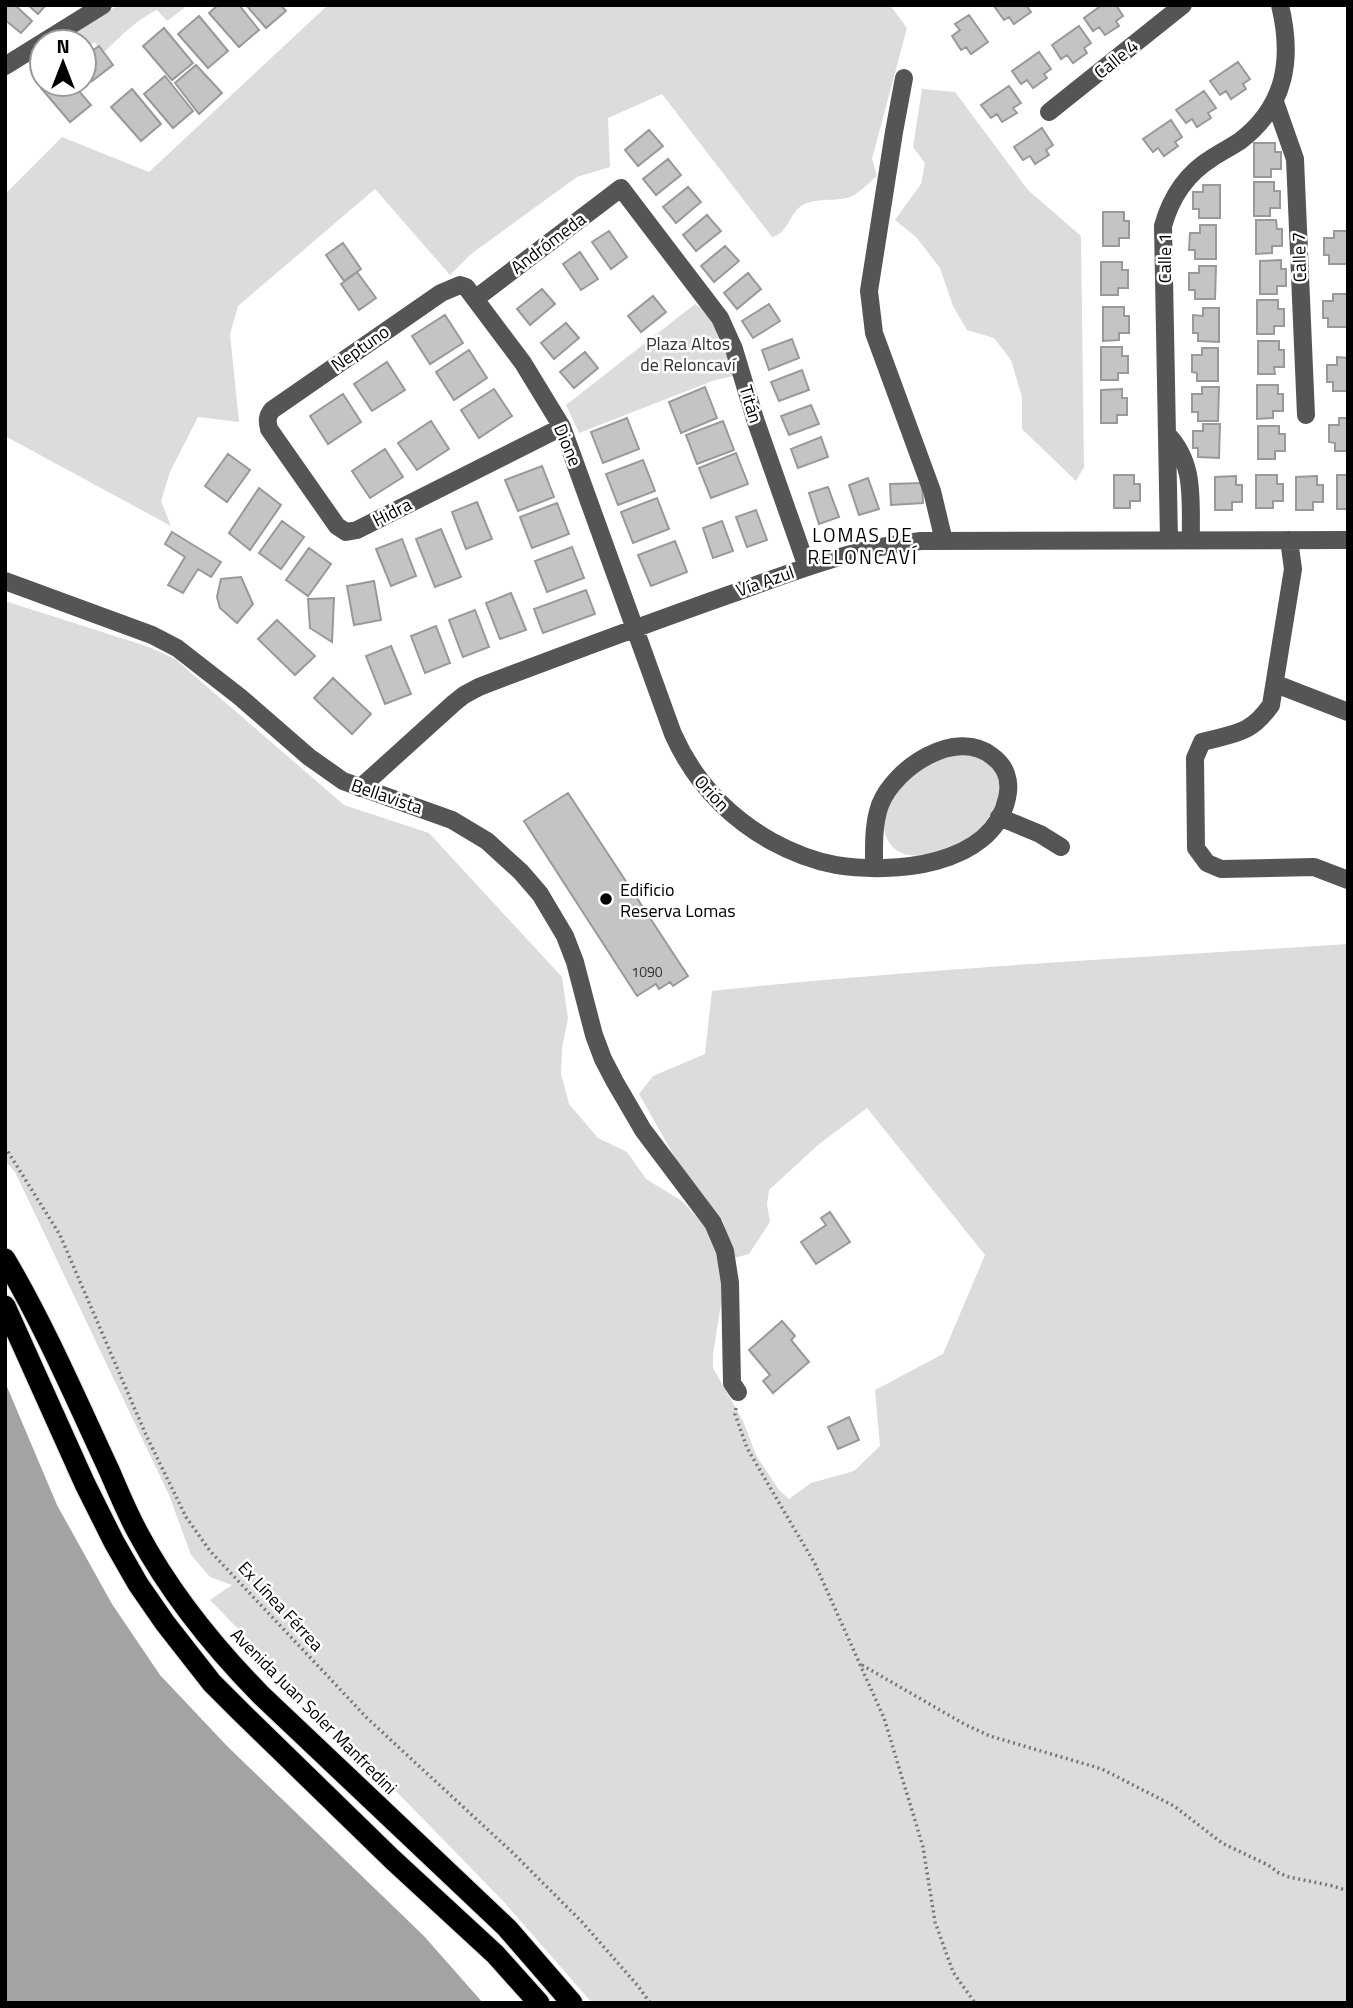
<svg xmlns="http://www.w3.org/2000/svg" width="1353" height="2008" viewBox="0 0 1353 2008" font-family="'Titillium Web',sans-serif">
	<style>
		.green { fill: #dcdcdc }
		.water { fill: #a3a3a3 }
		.building { fill: #c4c4c4; stroke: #999; stroke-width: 2 }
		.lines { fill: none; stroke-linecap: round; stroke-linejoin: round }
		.highway-casing { stroke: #dbdbdb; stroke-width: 23 }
		.path { stroke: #777; stroke-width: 3.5; stroke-dasharray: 2 3.5; stroke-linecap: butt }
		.minor { stroke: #555; stroke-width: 18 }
		.highway { stroke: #000; stroke-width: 21 }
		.poi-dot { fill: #000; stroke: #fff; stroke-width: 2.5 }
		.labels { text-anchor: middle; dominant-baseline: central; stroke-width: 5; stroke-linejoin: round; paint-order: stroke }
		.number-label { font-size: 14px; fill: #313131 }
		.street-label { font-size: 18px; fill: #000; stroke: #fff }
		.park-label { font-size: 18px; fill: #333; stroke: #fff }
		.poi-label { font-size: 18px; fill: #000; stroke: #fff; text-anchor: start }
		.neighbourhood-label { font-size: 19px; letter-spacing: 2px; fill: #000; stroke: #fff }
	</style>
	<rect width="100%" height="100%" fill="#fff"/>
	<path class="green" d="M119,5H188L167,21L157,10C137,19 120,37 104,52L94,42L84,49V42H55Z
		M328,5H890L907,28L872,159L877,176C869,182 859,194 850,197C835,202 815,197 801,206C788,216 789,232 772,237L662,94L608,118L610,167L577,177L471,254L450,275L375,189L238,306L230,334L239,422L198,417L170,472L161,501L171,526L5,436V194L62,137L149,172Z
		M922,89L955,92L1028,190L1081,236L1084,467L1076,481L1022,429V397L1011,360L994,338L967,330L953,306L940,268L916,237L895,220L921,184L925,163L913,147Z
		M695,304C719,318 725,350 734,376L715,380L579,433L566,405Z
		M5,601L149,647L175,659L344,805L429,833L562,977L568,1018L562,1048L561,1074L569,1104L598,1138L627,1152L646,1179L682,1201L713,1235L721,1254V1304L713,1354V1368L743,1421L756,1455L779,1490L789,1499L811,1483L854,1471L880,1446L875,1390L943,1354L985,1255L867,1108L818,1145L769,1190L767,1205L770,1222L749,1254L734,1258L723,1221L677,1161L639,1094L653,1076L705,1054L712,991C923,968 1136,958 1348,944V2003H592L504,1902L210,1600L232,1585L210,1577L191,1555L169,1495L15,1172L5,1161Z
		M960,755C1013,755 1006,806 975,833C961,845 943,851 926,854C913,857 901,856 892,846C869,821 901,780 924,767C935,761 947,757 960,755Z"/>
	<path class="water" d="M5,1382L57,1505L112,1604L160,1675L228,1747L424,1936L483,2003H5Z"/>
	<path class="building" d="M5,5H15L32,21L21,33L5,20Z
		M28,5H46L38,14Z
		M218,5H239L259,30L239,47L209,13Z
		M246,5H281L286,11L266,28Z
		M1026,5L1031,12L1014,24L1009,17L1004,20L994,6Z
		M1102,5H1116L1123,16L1116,21L1119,26L1105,35L1099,27L1093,31L1084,18Z
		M969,15L988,42L971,54L966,47L961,50L952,36L960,30L955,24Z
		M199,16L228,51L208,68L178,34Z
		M1079,26L1091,43L1084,48L1087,53L1073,63L1067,55L1061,59L1052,45Z
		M164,28L193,63L172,80L143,46Z
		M99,46L113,65L92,81L84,70V57Z
		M1039,52L1051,69L1044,74L1047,78L1033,88L1027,80L1021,84L1012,71Z
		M1238,62L1250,79L1243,84L1246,89L1231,99L1226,91L1220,95L1210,81Z
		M196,65L222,93L199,114L175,83Z
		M165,76L193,111L173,128L144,94Z
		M45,84H73L91,105L70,122L41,88Z
		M1009,86L1021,103L1013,108L1017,113L1002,122L997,114L991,118L981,105Z
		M132,89L161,124L141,141L111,107Z
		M1204,91L1216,108L1208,113L1211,118L1197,127L1192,119L1186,123L1176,110Z
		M1171,120L1182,137L1175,142L1178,146L1164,156L1158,148L1153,152L1143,139Z
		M1042,128L1053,145L1046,150L1049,155L1035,164L1030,156L1023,160L1014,147Z
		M649,130L663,146L638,166L625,150Z
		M1254,143H1275V152H1281V169H1271V177H1254Z
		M668,159L681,175L656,195L643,179Z
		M1254,182H1274V191H1280V208H1270V216H1254Z
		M1203,185H1220V218H1199V209H1193V192H1203Z
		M688,187L701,202L676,223L663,207Z
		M1103,212H1124V221H1129V238H1119V246H1103Z
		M707,215L721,231L696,251L683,235Z
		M1256,220H1276L1277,229H1282V246H1272V253L1256,254Z
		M1200,225H1216V259H1195V250H1189L1190,233H1200Z
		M609,231L627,257L611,269L592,242Z
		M1334,231H1348V264H1329V255H1324V238H1334Z
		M343,243L361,269L344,281L326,255Z
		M725,246L739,261L714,282L701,266Z
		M580,252L598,279L581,290L563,264Z
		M1281,260V269H1286V286H1277V294H1260V261Z
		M1101,262H1122V270H1128V288H1118V295H1101Z
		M1199,266H1216L1215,299H1195V290H1189V273H1199Z
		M357,272L376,298L359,310L341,284Z
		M748,273L761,289L737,309L724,293Z
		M542,289L555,304L530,325L517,309Z
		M1333,294H1348V327H1328V318H1323V301H1333Z
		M653,296L666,312L641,332L628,316Z
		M1257,300H1278V309H1284V326H1274V334H1257Z
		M769,304L780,321L753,338L742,321Z
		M1103,307H1124V316H1129V333H1119V340L1103,341Z
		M1203,308H1219V342L1198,341V333H1193V315L1203,316Z
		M445,315L463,343L430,364L412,336Z
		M566,323L579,338L554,359L541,343Z
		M792,339L799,358L769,370L762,350Z
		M1258,341H1279V350H1284V367H1274L1275,374H1258Z
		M1101,347H1122V356H1128V373H1118V380H1101Z
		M1202,348H1218V381H1197V373L1192,372V355H1202Z
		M469,350L487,378L454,400L436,372Z
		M585,352L598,368L574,388L560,372Z
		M1337,357L1348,358V391H1333V382H1327V365H1337Z
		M387,362L405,390L372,411L354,384Z
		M802,370L809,390L779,401L771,382Z
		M1257,385H1278V394H1283V411H1273V418L1257,419Z
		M705,387L717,418L681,433L669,402Z
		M1202,387H1219L1218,421H1198V412H1192V394H1202Z
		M494,389L512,416L479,438L461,410Z
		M1122,389V398H1127V415H1117V423H1101V390Z
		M343,394L361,422L328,444L310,416Z
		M811,405L819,424L789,435L781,416Z
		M627,418L639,449L603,463L591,432Z
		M1339,418H1348V451H1335V443L1329,442V425H1339Z
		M431,421L449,449L417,470L398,443Z
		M723,421L734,450L697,464L686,435Z
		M1203,424H1220L1219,458L1198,457V448H1193V431H1203Z
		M1258,426H1279V434H1285V451H1275V459H1258Z
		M821,437L828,457L798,468L791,449Z
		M385,449L403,477L370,498L352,471Z
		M736,453L748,484L711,498L699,468Z
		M228,454L250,470L227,502L205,486Z
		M643,460L655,491L618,505L606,474Z
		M542,466L554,497L518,511L505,480Z
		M1114,475H1134V484H1140V501H1130V508H1114Z
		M1256,475H1277V484H1283V501H1273V508H1256Z
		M1337,475H1348V509H1337Z
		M1236,476V485H1242V502H1232V510H1215V477Z
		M1317,476V485H1323V502H1313V510H1296V477Z
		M868,478L879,509L859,515L849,485Z
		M922,483L923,503L891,505L890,484Z
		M828,487L839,517L819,524L809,493Z
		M259,488L281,505L250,550L229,533Z
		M657,498L669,529L633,543L621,512Z
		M477,502L492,539L466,549L452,512Z
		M557,503L569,534L532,548L520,517Z
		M756,510L767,540L747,547L736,517Z
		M282,521L304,537L281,569L259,553Z
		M722,521L733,551L713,558L703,528Z
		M441,529L461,577L435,587L416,539Z
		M172,532L221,562L211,577L198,569L183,593L168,585L185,557L165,544Z
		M402,539L416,576L391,586L376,549Z
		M675,541L687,572L651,586L638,555Z
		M572,547L584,578L547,592L535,561Z
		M309,548L331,564L308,596L286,580Z
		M241,577L253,604L237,623L220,608L217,597L221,579Z
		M374,581L381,620L354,625L347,586Z
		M586,590L595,614L543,633L534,609Z
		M511,593L526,630L500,639L486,603Z
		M334,598L332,642L310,628L308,599Z
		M475,610L489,647L463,657L449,620Z
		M277,620L315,656L295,675L258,639Z
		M436,626L450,663L425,673L411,636Z
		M391,646L411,694L385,704L366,656Z
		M333,678L371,714L352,734L314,698Z
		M568,793L688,976L673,986L670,982L659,989L656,984L637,996L524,821Z
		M830,1212L850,1242L816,1264L801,1242L826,1225L821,1218Z
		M782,1321L795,1336L791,1340L809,1362L773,1393L763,1381L770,1375L749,1350Z
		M849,1417L859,1440L838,1449L828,1427Z"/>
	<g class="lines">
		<defs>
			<path id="highway" d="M5,1259C45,1327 76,1399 109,1470C118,1491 127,1513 138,1533C170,1593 213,1646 260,1694L507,1928L572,2003
				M5,1306L85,1484L114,1542L138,1584L165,1623L212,1683L240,1711L392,1859L495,1954L539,2003"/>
		</defs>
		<use href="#highway" class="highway-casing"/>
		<path class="path" d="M5,1147L60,1235L146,1435L186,1517L210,1551L367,1718L513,1853L582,1922L638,1986L650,2003
			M736,1408L735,1414L747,1448L815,1564L884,1718L923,1847L935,1922L953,1972L975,2003
			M862,1665L964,1724L990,1736L1102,1769L1174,1806L1222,1843L1268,1865L1279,1873L1289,1877L1333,1886L1348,1891"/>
		<path class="minor" d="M5,66L103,5
			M904,78L894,132L869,291L874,333L932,491L944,541
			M1275,102L1295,159L1306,415
			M1049,112L1183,5
			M475,299L621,188L720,318L734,349L755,419L807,567
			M562,427L357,530L346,532L337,526L269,429C267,421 267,416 272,410L441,293L460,285L466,287L523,363L562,427L673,734C694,781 727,816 771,841C791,852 814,861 836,865C892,874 992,867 1007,798C1011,781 1006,766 992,756C956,727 894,768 880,805C873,825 874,846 874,868
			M1167,434C1196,464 1190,501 1191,540
			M1169,540L1163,226C1171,197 1186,174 1212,158C1221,152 1231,147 1240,141C1286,106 1293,59 1280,5
			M1289,540L1293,569L1271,705C1250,735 1235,733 1202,742L1195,758L1196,848L1207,863L1221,869L1314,867L1348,880
			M5,581L152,635L177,648L240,697L309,757L343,781L452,820L487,841L521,872L540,894L565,936L575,962L594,1035L603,1059L615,1082L643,1130L713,1223L725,1251L730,1283L732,1383L738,1392
			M1276,684L1348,712
			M360,788L454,703L464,695L479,687C563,655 646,624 731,594C793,572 855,547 921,541L1348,540
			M999,817L1040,834L1061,847"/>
		<use href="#highway" class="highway"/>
	</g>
	<circle class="poi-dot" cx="606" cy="899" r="7"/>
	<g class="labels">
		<g class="number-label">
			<text x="647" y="971">1090</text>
		</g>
		<g class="street-label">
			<text transform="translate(1116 59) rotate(-39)">Calle 4</text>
			<text transform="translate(548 243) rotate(-37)">Andrómeda</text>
			<text transform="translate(1299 257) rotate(-92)">Calle 7</text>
			<text transform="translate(1164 258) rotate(-90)">Calle 1</text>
			<text transform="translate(360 348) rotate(-35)">Neptuno</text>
			<text transform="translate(751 404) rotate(73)">Titán</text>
			<text transform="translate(568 445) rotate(67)">Dione</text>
			<text transform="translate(392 512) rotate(-27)">Hidra</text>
			<text transform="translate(765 581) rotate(-19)">Vía Azul</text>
			<text transform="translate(712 793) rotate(47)">Orión</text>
			<text transform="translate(387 796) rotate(19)">Bellavista</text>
			<text transform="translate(281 1606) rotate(47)">Ex Línea Férrea</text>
			<text transform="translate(314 1711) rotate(45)">Avenida Juan Soler Manfredini</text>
		</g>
		<g class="park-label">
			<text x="688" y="343">Plaza Altos<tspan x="688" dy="21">de Reloncaví</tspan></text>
		</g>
		<g class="poi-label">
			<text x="620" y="889">Edificio<tspan x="620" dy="21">Reserva Lomas</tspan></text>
		</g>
		<g class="neighbourhood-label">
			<text x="863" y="534">LOMAS DE<tspan x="863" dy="22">RELONCAVÍ</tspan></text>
		</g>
	</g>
	<rect width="1353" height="2008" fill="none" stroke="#000000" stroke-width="14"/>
	<g transform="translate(63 63)"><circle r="33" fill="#ffffff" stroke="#999999" stroke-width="2"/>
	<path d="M0-5L12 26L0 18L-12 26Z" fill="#000000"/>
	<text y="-10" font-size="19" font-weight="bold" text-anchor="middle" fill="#000000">N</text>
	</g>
</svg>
